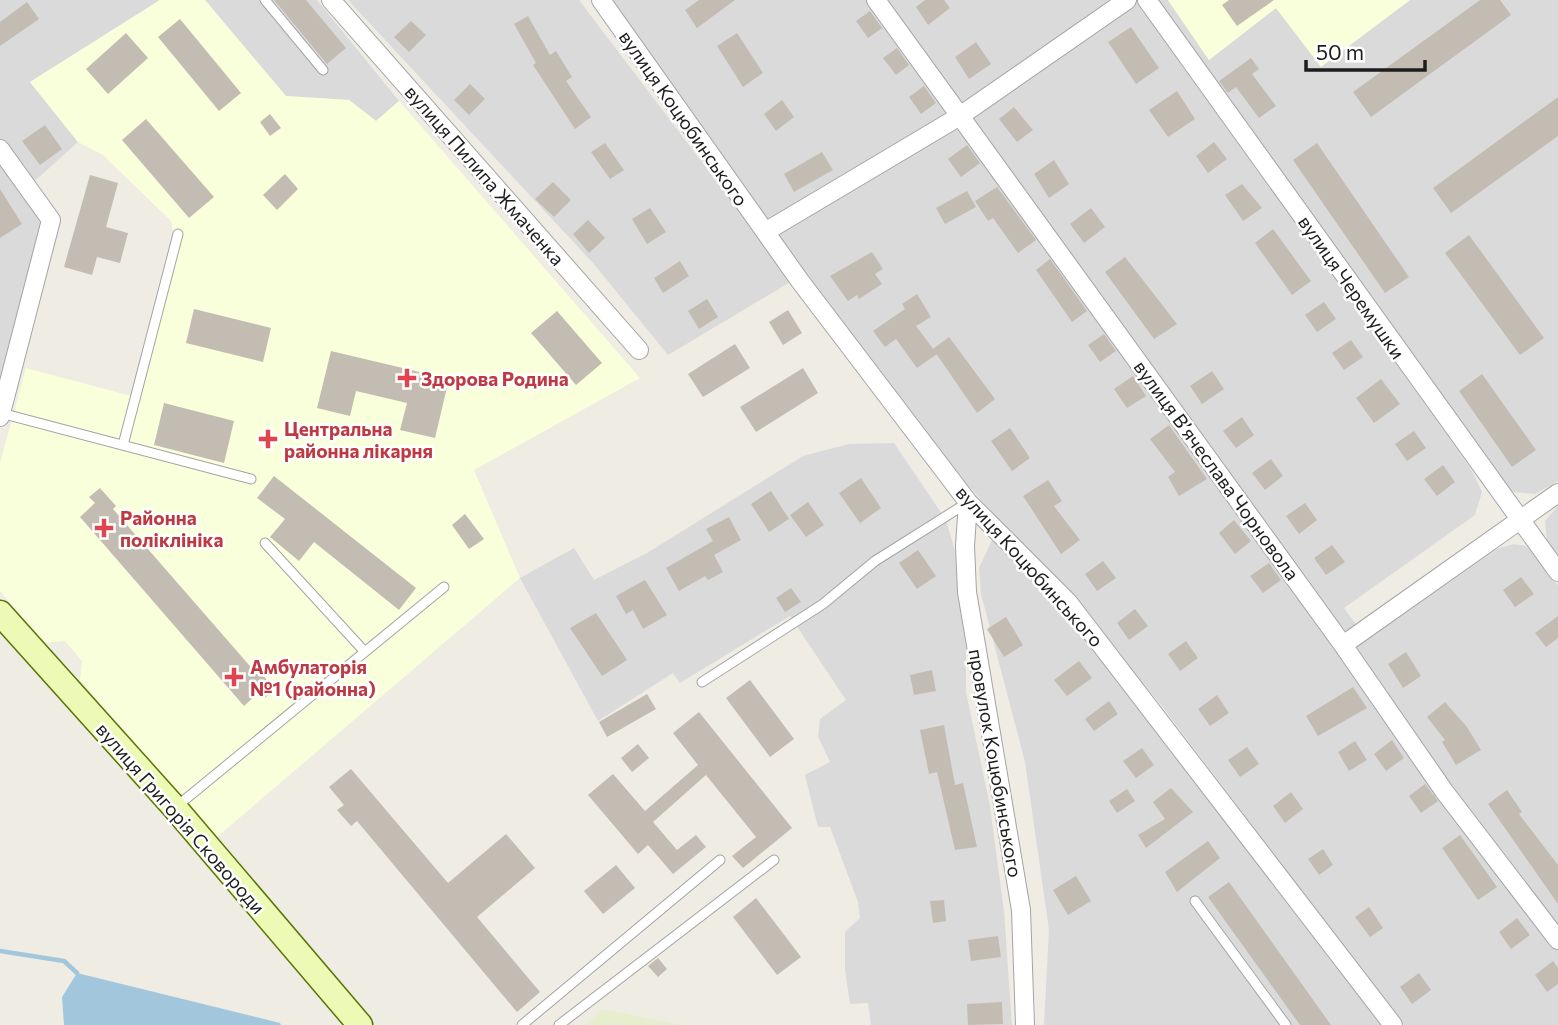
<svg xmlns="http://www.w3.org/2000/svg" width="1558" height="1025" viewBox="0 0 1558 1025" font-family="Commissioner,sans-serif">
	<style>
		.residential { fill: #dbdada }
		.education { fill: #faffdb }
		.farmland { fill: #e7eecd }
		.water { fill: #a2c7dd }
		.lines { fill: none; stroke-linecap: round; stroke-linejoin: round }
		.stream { stroke: #a2c7dd; stroke-width: 4.5 }
		.building { fill: #c3bcb2 }
		.lane-casing { stroke: #a4a4a4; stroke-width: 11 }
		.street-casing { stroke: #a4a4a4; stroke-width: 20 }
		.secondary-casing { stroke: #587503; stroke-width: 27 }
		.lane { stroke: #fff; stroke-width: 9 }
		.street { stroke: #fff; stroke-width: 18 }
		.secondary { stroke: #ecfab5; stroke-width: 24 }
		.health-dot { fill: #e0444e; stroke: #fff; stroke-width: 2.5 }
		.labels { text-anchor: middle; dominant-baseline: central; stroke-width: 5; stroke-linejoin: round; paint-order: stroke }
		.street-label { font-size: 19px; fill: #1d1d1d; stroke: #fff }
		.health-label { font-size: 19px; font-weight: bold; fill: #be3a42; stroke: #fff; text-anchor: start }
	</style>
	<rect width="100%" height="100%" fill="#eeece3"/>
	<path class="residential" d="M0,0H160L30,82L78,142L28,187L42,225L0,387Z
		M205,0H317L399,101L376,121L349,100L285,96Z
		M348,0H579L792,281L668,355L593,263Z
		M608,0H1137L1471,469L1482,492L1475,515L1344,608L1366,638L1489,551L1514,544L1526,546L1537,557L1558,586V1025H1404L1161,705L1066,589L1004,526L942,456L805,278Z
		M1156,0H1168L1209,60L1276,8L1321,66L1410,0H1558V481L1535,494L1514,492L1504,485Z
		M894,443L946,520L955,551L966,647V692L990,806L1004,911L1012,1025H871L868,1003L850,1004L845,970V932L860,918L858,902L830,827H818L805,775L830,762L818,737L820,719L846,700L790,616L680,683L673,673L598,721L520,578L574,548L594,580L647,553L803,456L849,444Z
		M1558,506V559L1547,541L1545,521Z
		M994,536L1062,606L1382,1025H1044L1049,930L1025,762L981,594L979,568Z"/>
	<path class="education" d="M160,0H205L286,96L349,100L376,121L399,101L640,378L474,470L520,578L217,837L80,680L82,661L65,641L45,643L0,591V463L26,368L131,396L174,237L171,221L103,155L78,142L30,82Z
		M1168,0H1410L1321,67L1276,8L1209,60Z"/>
	<path class="farmland" d="M602,1009L680,1025H586Z"/>
	<path class="water" d="M77,973L280,1023L281,1025H64L62,997Z"/>
	<g class="lines">
		<path class="stream" d="M0,951L64,961L77,973"/>
	</g>
	<path class="building" d="M274,0H306L346,48L327,64Z
		M699,0H735L697,28L685,10Z
		M925,0H944L950,8L928,25L916,7Z
		M1229,0H1274L1237,26L1222,5Z
		M1480,0H1500L1511,15L1371,117L1353,92Z
		M27,2L39,19L0,46V22Z
		M870,11L882,28L868,38L856,21Z
		M528,16L550,55L556,51L572,77L566,81L591,117L575,129L533,65L536,63L514,24Z
		M180,19L241,93L219,111L158,37Z
		M411,21L426,35L409,52L394,37Z
		M1131,27L1159,68L1136,84L1108,42Z
		M126,33L148,58L108,94L86,69Z
		M737,33L763,73L743,87L717,46Z
		M976,42L991,64L969,79L955,57Z
		M897,48L909,65L896,75L883,58Z
		M1251,58L1259,69L1252,74L1276,106L1259,118L1236,87L1228,93L1219,81Z
		M470,84L485,99L469,115L454,100Z
		M924,86L936,103L921,114L909,97Z
		M1177,91L1195,119L1168,137L1149,110Z
		M1558,97V136L1451,213L1433,188Z
		M782,100L794,117L776,131L764,114Z
		M1014,107L1033,130L1017,142L999,119Z
		M270,114L281,128L270,136L260,122Z
		M146,119L214,197L189,218L122,140Z
		M45,125L62,149L40,165L22,141Z
		M1214,142L1227,159L1208,173L1196,156Z
		M605,143L624,170L610,179L591,152Z
		M1317,143L1409,277L1385,293L1293,160Z
		M967,145L980,163L961,177L948,159Z
		M822,152L833,170L794,192L784,174Z
		M1054,160L1069,184L1049,198L1034,174Z
		M285,174L298,189L277,210L263,195Z
		M90,175L118,183L106,227L128,233L120,263L97,257L92,275L64,267Z
		M553,182L571,200L554,217L535,199Z
		M1242,184L1262,208L1243,221L1225,195Z
		M997,187L1036,240L1018,253L993,218L988,221L975,201Z
		M0,189L22,224L0,238Z
		M967,191L976,207L945,224L936,208Z
		M650,208L666,232L647,244L632,219Z
		M1091,208L1105,227L1084,243L1070,224Z
		M588,220L605,238L589,253L573,234Z
		M1273,229L1311,281L1292,295L1255,243Z
		M1469,235L1544,338L1520,355L1445,253Z
		M872,252L883,269L875,274L882,284L859,299L857,295L848,301L830,276Z
		M1125,257L1177,324L1154,339L1105,272Z
		M1050,259L1087,311L1072,322L1036,270Z
		M680,261L689,276L663,293L654,278Z
		M917,294L931,317L916,326L937,354L917,368L896,339L885,347L873,331L905,309L902,304Z
		M707,299L718,317L699,329L688,311Z
		M1324,302L1336,319L1317,332L1305,315Z
		M194,309L271,328L263,362L186,343Z
		M788,310L802,333L783,345L769,322Z
		M557,311L602,363L576,385L531,333Z
		M1104,334L1116,351L1100,362L1088,345Z
		M949,337L995,399L977,413L933,349Z
		M1351,340L1363,357L1344,370L1332,353Z
		M735,344L750,368L703,397L688,374Z
		M331,351L449,379L435,438L400,430L407,403L356,391L350,416L317,408Z
		M803,368L818,393L756,432L740,407Z
		M1212,371L1224,389L1202,404L1190,386Z
		M1482,374L1536,450L1512,467L1459,391Z
		M1133,376L1146,396L1127,408L1114,389Z
		M1381,379L1400,404L1374,423L1356,398Z
		M164,403L234,421L224,463L154,445Z
		M1242,417L1254,435L1236,448L1223,431Z
		M1169,425L1207,479L1179,496L1168,477L1175,472L1150,439Z
		M1010,428L1030,458L1012,471L991,441Z
		M1414,431L1426,448L1407,461L1395,444Z
		M1271,459L1283,476L1265,490L1252,473Z
		M1443,465L1455,482L1437,496L1424,479Z
		M274,476L416,588L399,610L314,542L299,561L270,537L285,519L257,498Z
		M861,478L881,508L860,523L839,493Z
		M1048,480L1062,501L1054,506L1080,540L1061,554L1023,496Z
		M100,488L116,506L113,509L256,673L259,671L275,689L265,698L259,692L244,706L80,517L95,503L89,497Z
		M771,491L789,519L769,532L751,504Z
		M808,502L824,525L806,537L790,515Z
		M1305,503L1317,520L1299,534L1286,516Z
		M465,514L484,539L469,549L452,525Z
		M729,517L741,540L714,555L723,572L708,580L705,576L679,591L666,568L713,541L706,529Z
		M1234,520L1251,541L1235,554L1219,533Z
		M1332,545L1345,562L1326,575L1314,558Z
		M918,550L936,576L917,589L899,563Z
		M1103,561L1116,578L1097,591L1085,574Z
		M1269,563L1281,580L1263,593L1250,576Z
		M1521,577L1534,594L1515,607L1503,590Z
		M645,580L667,615L643,629L633,610L626,614L616,596Z
		M791,588L801,602L785,612L776,598Z
		M1135,609L1148,626L1129,640L1117,623Z
		M596,613L627,660L602,676L570,628Z
		M1558,616V638L1546,647L1535,633Z
		M1006,617L1023,645L1004,657L987,629Z
		M1186,641L1198,658L1180,671L1168,654Z
		M1406,652L1421,676L1403,688L1388,664Z
		M1079,661L1092,678L1067,696L1054,680Z
		M932,670L936,691L914,695L910,675Z
		M750,680L794,739L770,757L726,698Z
		M1353,687L1367,708L1318,736L1306,716Z
		M647,694L656,709L607,737L599,722Z
		M1217,695L1229,713L1210,726L1198,709Z
		M1109,701L1118,714L1094,731L1085,719Z
		M1445,702L1467,727L1481,750L1456,765L1442,742L1445,740L1427,717Z
		M699,712L792,828L743,868L732,856L756,837L706,775L653,822L677,850L696,835L706,847L673,874L648,845L638,854L588,795L613,774L645,811L698,765L673,733Z
		M944,725L955,785L963,783L977,847L955,850L937,772L929,774L920,730Z
		M1392,740L1404,758L1386,771L1374,754Z
		M1355,741L1367,760L1349,771L1338,752Z
		M638,744L649,758L632,772L621,758Z
		M1247,747L1259,764L1240,777L1228,760Z
		M1142,748L1154,765L1136,778L1123,761Z
		M351,769L448,883L506,834L535,868L477,917L540,992L517,1012L357,821L351,826L337,810L344,805L329,787Z
		M1425,784L1438,801L1421,813L1409,796Z
		M1171,788L1193,812L1146,848L1138,835L1165,819L1153,802Z
		M1127,789L1135,801L1117,813L1109,801Z
		M1507,790L1522,812L1519,814L1558,865V904L1488,804Z
		M1291,792L1303,809L1285,823L1273,806Z
		M1460,835L1497,887L1478,900L1442,848Z
		M1208,841L1220,858L1177,892L1165,872Z
		M1323,849L1333,865L1319,875L1308,859Z
		M616,865L635,888L603,914L584,891Z
		M1076,876L1091,901L1068,915L1053,890Z
		M1229,882L1331,1025H1300L1208,897Z
		M756,898L801,957L777,975L733,917Z
		M944,900L946,921L933,923L930,901Z
		M1369,907L1383,928L1370,937L1355,917Z
		M1517,918L1530,935L1511,949L1499,932Z
		M998,936L1001,957L971,961L968,940Z
		M658,958L667,969L658,977L648,966Z
		M1553,961L1558,968V984L1547,992L1535,975Z
		M1419,973L1431,990L1412,1004L1400,987Z
		M1002,1002L1003,1024L968,1025L967,1004Z"/>
	<g class="lines">
		<defs>
			<path id="lane" d="M265,0L323,70
				M1,413L251,479
				M123,445L178,234
				M265,543L365,652
				M702,682L823,604L875,561L967,503
				M176,807L444,587
				M1195,901L1286,1025
				M522,1025L720,860
				M559,1025L774,860"/>
			<path id="street" d="M331,0L639,350
				M601,0L800,281L968,502L1068,602L1393,1025
				M876,0L1343,645L1444,791L1558,940
				M1147,0L1558,572
				M0,149L51,220L0,417
				M765,232L960,116L1127,0
				M968,502L965,546L967,592L1021,910L1025,1025
				M1343,645L1558,493"/>
			<path id="secondary" d="M0,613L175,808L360,1025"/>
		</defs>
		<use href="#lane" class="lane-casing"/>
		<use href="#street" class="street-casing"/>
		<use href="#secondary" class="secondary-casing"/>
		<use href="#lane" class="lane"/>
		<use href="#street" class="street"/>
		<use href="#secondary" class="secondary"/>
	</g>
	<g class="health-dot">
		<path d="M403.5 367.5h7v7h7v7h-7v7h-7v-7h-7v-7h7z"/>
		<path d="M264.5 428.5h7v7h7v7h-7v7h-7v-7h-7v-7h7z"/>
		<path d="M100.5 517.5h7v7h7v7h-7v7h-7v-7h-7v-7h7z"/>
		<path d="M230.5 666.5h7v7h7v7h-7v7h-7v-7h-7v-7h7z"/>
	</g>
	<g class="labels">
		<g class="street-label">
			<text transform="translate(684 118) rotate(55)">вулиця Коцюбинського</text>
			<text transform="translate(485 175) rotate(49)">вулиця Пилипа Жмаченка</text>
			<text transform="translate(1352 287) rotate(55)">вулиця Черемушки</text>
			<text transform="translate(1217 470) rotate(54)">вулиця Вʼячеслава Чорновола</text>
			<text transform="translate(1030 566) rotate(48)">вулиця Коцюбинського</text>
			<text transform="translate(996 763) rotate(80)">провулок Коцюбинського</text>
			<text transform="translate(181 818) rotate(49)">вулиця Григорія Сковороди</text>
		</g>
		<g class="health-label">
			<text x="421" y="378">Здорова Родина</text>
			<text x="284" y="428">Центральна<tspan x="284" dy="22">районна лікарня</tspan></text>
			<text x="120" y="517">Районна<tspan x="120" dy="22">поліклініка</tspan></text>
			<text x="250" y="666">Амбулаторія<tspan x="250" dy="22">№1 (районна)</tspan></text>
		</g>
	</g>
	<path d="M1306 60v10h119v-10" fill="none" stroke="#1d1d1d" stroke-width="3.5"/>
	<text x="1316" y="60" font-size="21" fill="#1d1d1d" stroke="#ffffff" stroke-width="5" paint-order="stroke">50 m</text>
</svg>
